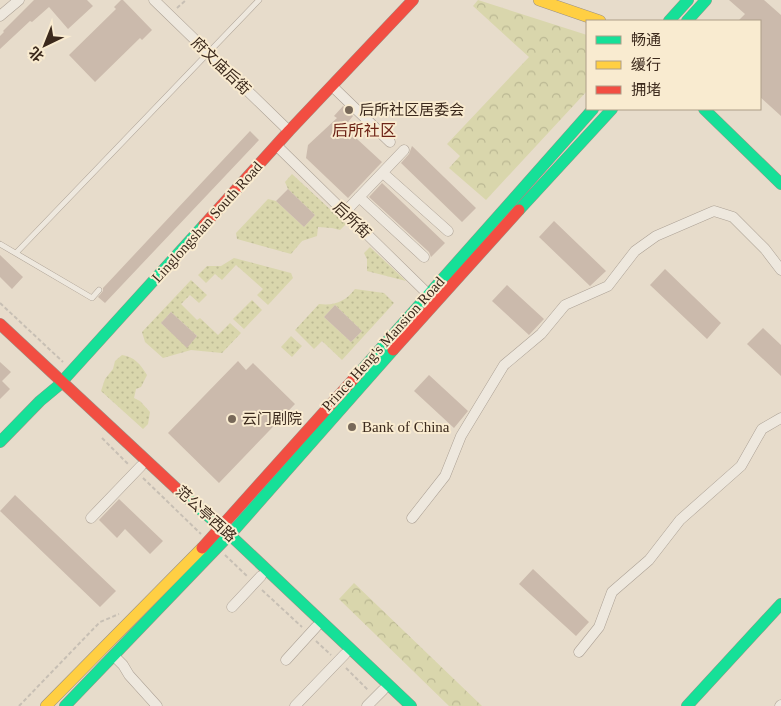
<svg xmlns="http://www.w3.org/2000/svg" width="781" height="706" viewBox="0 0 781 706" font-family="'Times New Roman','Noto Sans SC',serif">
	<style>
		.grass { fill: url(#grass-dots); fill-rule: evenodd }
		.park { fill: url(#park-crowns) }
		.building { fill: #cbbaac }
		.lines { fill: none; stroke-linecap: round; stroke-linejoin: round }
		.lane-casing { stroke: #aca195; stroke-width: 6 }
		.street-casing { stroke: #aca195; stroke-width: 11 }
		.fast-casing { stroke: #9b9185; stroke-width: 12 }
		.slow-casing { stroke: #9b9185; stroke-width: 12 }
		.jam-casing { stroke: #9b9185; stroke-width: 12 }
		.path { stroke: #c7bfb4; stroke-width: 2; stroke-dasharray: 4 2.5; stroke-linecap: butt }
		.lane { stroke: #eee8de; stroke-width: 5 }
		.street { stroke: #eee8de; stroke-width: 10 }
		.fast { stroke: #16e098; stroke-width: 11 }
		.slow { stroke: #ffcf43; stroke-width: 11 }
		.jam { stroke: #f24e42; stroke-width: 11 }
		.poi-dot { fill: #776859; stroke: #f9ebd0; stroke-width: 2 }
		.labels { text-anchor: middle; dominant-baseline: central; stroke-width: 4; stroke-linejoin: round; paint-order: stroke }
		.street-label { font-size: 15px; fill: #3b291c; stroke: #f9ebd0 }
		.poi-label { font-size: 15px; fill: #3b291c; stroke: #f9ebd0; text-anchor: start }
		.neighbourhood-label { font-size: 16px; fill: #6d2316; stroke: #f9ebd0 }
	</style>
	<defs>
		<pattern id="grass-dots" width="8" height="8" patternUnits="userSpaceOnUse" patternTransform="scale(1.25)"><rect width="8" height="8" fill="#d9d6ac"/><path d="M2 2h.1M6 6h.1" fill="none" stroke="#bbb893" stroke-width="1.8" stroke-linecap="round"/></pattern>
		<pattern id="park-crowns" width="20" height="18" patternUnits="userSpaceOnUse" patternTransform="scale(1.25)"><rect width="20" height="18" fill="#d9d6ac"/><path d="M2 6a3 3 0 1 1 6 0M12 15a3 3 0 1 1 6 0" fill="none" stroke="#bbb893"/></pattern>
	</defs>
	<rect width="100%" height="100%" fill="#e7dccb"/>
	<path class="grass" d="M292,174L346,224L340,230L332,228L318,227L317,236L302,241L291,254L237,239L236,233L268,199L276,201L304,227L315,215L288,189L285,182Z
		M370,247L406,281L367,271V259L364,253Z
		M234,258L291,273L293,278L268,305L257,295L263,289L236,265L222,280L215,274L206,283L198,275L207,266H221Z
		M191,280L207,295L199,303L190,295L181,304L197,320L200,318L218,335L230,323L241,333L222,353L191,350L163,358L145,342L142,332ZM171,312L197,336L187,347L161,323Z
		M355,289L384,293L394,303L342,360L322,341L314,349L295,330L319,304C335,306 346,301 355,289ZM335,305L362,331L351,342L324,317Z
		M252,300L262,310L244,329L233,319Z
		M291,336L302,346L292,357L281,347Z
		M122,355C135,357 140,364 147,375L141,387L136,389L134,398L140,401L150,412L148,424L143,429L101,391L105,379L113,369L115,361Z"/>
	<path class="park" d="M478,0L587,35V91L486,200L449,168L460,156L447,144L529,57L473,6Z
		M354,583L482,706H449L339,599Z"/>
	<path class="building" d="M34,0H87L93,6L68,29L49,7L32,22L30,21L0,49V36L4,32L3,31Z
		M121,0H123L152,30L142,40L140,38L95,82L69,55L116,9L114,7Z
		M729,0H764L781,15V116L760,97V21H738L745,14Z
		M343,106L353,116L344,127L382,162L348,198L306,158L308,145L337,118L334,116Z
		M250,131L259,140L105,303L98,297L103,291V288Z
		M412,146L476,208L462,222L401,163L409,154Z
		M382,183L445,243L431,257L429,252L369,197Z
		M288,189L315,215L304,227L276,201Z
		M554,221L606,271L590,286L539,237Z
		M0,255L23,277L12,289L0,277Z
		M665,269L721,323L707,339L650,285Z
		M507,285L544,319L529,335L492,301Z
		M335,305L362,331L351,342L324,317Z
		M171,312L197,336L187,348L161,323Z
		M763,328L781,345V376L747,344Z
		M238,361L246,370L253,363L295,404L219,483L168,433Z
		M0,362L11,372L2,381L10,389L0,399Z
		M429,375L468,411L454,428L414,391Z
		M15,495L116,591L100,607L0,511Z
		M119,499L163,541L150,554L125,529L117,538L99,520Z
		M533,569L589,622L576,636L519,584Z"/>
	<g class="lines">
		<defs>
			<path id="lane" d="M0,244L92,298L99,290
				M16,253L259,0"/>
			<path id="street" d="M154,0L289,131
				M0,16L19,0
				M332,86L390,142
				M276,145L428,294
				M383,173L448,231
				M359,197L424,257
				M344,213L404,150
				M91,518L141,466
				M412,518L445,476L461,436L504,365L541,334L565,305L608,286L635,251L656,236L714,211L733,217L765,249L781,270
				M232,607L261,576
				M579,652L599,627L612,592L649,560L680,520L741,466L762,429L781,418
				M114,656L123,665L129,675L157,706
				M286,660L316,627
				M295,706L345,654
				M367,706L383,690
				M780,706L781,705"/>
			<path id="fast" d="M669,21L688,0
				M687,21L706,0
				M704,109L781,184
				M519,210L612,109
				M360,372L593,109
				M0,442L40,401L58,386L204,225
				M178,490L229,534L411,706
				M65,706L236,528L393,350
				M687,706L781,604"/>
			<path id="slow" d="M539,0L600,21
				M46,706L202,548"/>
			<path id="jam" d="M204,225L289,131L413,0
				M0,324L178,490
				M393,350L519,210
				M202,548L360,372"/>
		</defs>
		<use href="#lane" class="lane-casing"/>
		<use href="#street" class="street-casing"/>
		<use href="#fast" class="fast-casing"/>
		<use href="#slow" class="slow-casing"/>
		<use href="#jam" class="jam-casing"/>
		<path class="path" d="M177,8L186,0
			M0,303L63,362
			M102,438L129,465
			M143,478L201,534
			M225,555L247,576
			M262,590L302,627
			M316,641L331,655
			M346,668L369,691
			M19,706L100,622L119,614"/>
		<use href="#lane" class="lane"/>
		<use href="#street" class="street"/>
		<use href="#fast" class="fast"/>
		<use href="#slow" class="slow"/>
		<use href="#jam" class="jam"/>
	</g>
	<g class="poi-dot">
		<circle cx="349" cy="110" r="5"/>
		<circle cx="232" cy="419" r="5"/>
		<circle cx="352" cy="427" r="5"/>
	</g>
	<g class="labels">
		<g class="street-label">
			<text transform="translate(221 66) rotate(44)">府文庙后街</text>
			<text transform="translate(352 220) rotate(44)">后所街</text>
			<text transform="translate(207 222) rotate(-48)">Linglongshan South Road</text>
			<text transform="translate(383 344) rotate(-48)">Prince Heng's Mansion Road</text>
			<text transform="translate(206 514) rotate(42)">范公亭西路</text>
		</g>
		<g class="poi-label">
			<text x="359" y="110">后所社区居委会</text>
			<text x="242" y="419">云门剧院</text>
			<text x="362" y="427">Bank of China</text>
		</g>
		<g class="neighbourhood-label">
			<text x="364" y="130">后所社区</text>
		</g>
	</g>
	<rect x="586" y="20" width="175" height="90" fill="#f9ebd0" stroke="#ad9d88"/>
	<rect x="596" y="36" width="25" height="8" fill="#16e098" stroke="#ad9d88"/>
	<text x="631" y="45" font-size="15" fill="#3b291c">畅通</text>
	<rect x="596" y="61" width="25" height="8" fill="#ffcf43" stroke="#ad9d88"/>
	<text x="631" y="70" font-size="15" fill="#3b291c">缓行</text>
	<rect x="596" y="86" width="25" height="8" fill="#f24e42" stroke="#ad9d88"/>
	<text x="631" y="95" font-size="15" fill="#3b291c">拥堵</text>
	<g transform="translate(45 45) rotate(223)" stroke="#f9ebd0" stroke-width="4" paint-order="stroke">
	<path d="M0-4L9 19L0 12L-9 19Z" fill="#3b291c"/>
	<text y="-8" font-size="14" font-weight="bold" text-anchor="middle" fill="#3b291c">北</text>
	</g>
</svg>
